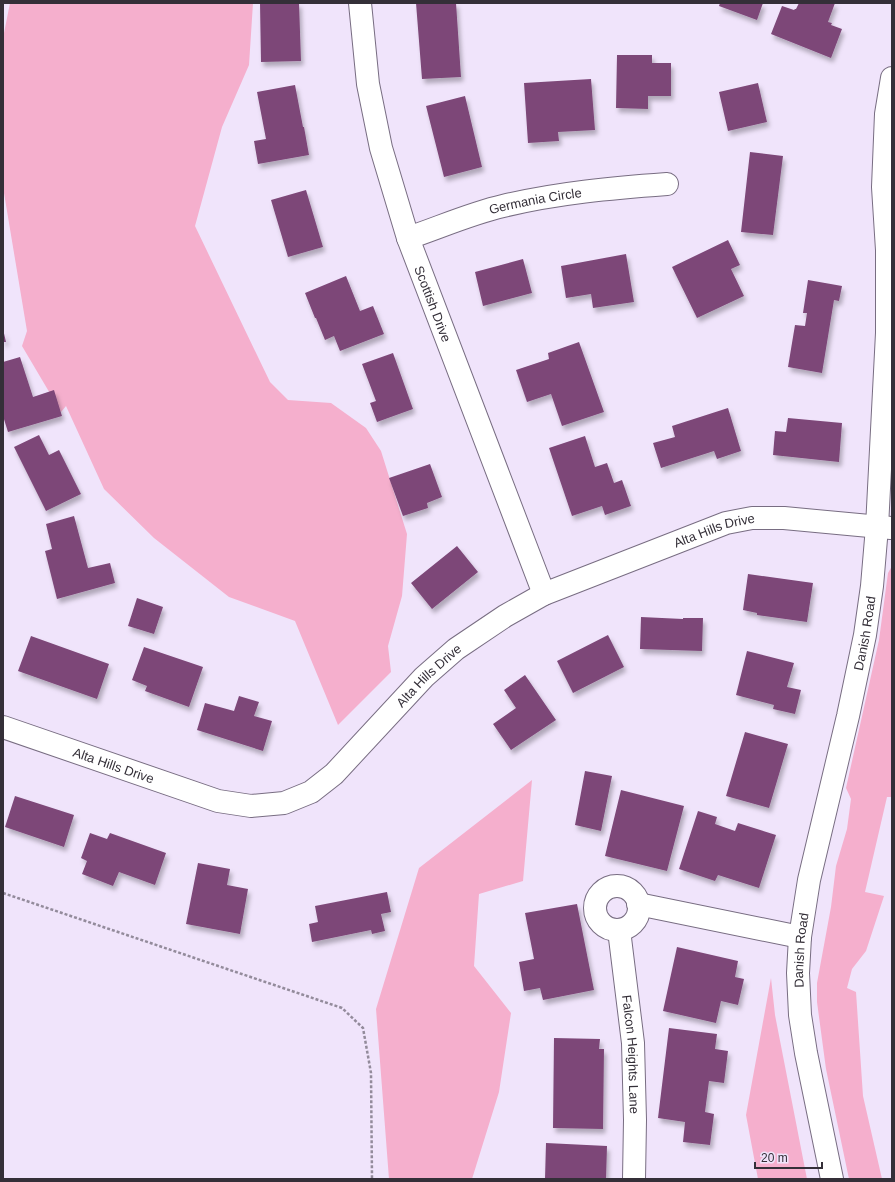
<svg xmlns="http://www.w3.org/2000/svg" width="895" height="1182" viewBox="0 0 895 1182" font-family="Arial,sans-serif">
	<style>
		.green { fill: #f5afcd }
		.building { fill: #7d4778; filter: url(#shadow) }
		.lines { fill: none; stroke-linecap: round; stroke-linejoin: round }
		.minor-casing { stroke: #786d82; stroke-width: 24 }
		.path { stroke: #938b9b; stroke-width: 2.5; stroke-dasharray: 3 2; stroke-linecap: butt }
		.minor { stroke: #fff; stroke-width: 22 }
		.labels { text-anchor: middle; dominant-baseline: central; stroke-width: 4; stroke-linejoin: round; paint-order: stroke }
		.street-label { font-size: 13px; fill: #342f38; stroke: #f0e4fb }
	</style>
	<defs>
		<filter id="shadow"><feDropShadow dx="2.5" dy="4.5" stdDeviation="2" flood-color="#0004"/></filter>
	</defs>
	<rect width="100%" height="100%" fill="#f0e4fb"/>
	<path class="green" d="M10,3H253L249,65L222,127L195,226L270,382L288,400L331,403L366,428L381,451L407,534L402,596L388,646L391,672L338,725L295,621L229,597L154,538L104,489L66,406L61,412L22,346L27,331L3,187V38Z
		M892,566V797H887L865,892L884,896L866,951L852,969L847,988L856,992L863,1096L882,1179H849L826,1069L817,1002V983L831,907L836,866L847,829L851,799L846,788L879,640L888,573Z
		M532,780L523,881L479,894L474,966L511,1013L499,1092L472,1179H389L376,1009L419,868Z
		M771,978L775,1015L807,1179H758L746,1115Z"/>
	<path class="building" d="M260,3H299L301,61L261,62Z
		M416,3H456L461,77L422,79Z
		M720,3H763L757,20L719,6Z
		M799,3H835L828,22L832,23L831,25L842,29L831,58L771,34L782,6L794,10L795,9H796Z
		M617,55H652V63H671V96H648V109L616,108Z
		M591,79L595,130L558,132L559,141L528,143L524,83Z
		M758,83L767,122L728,131L719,92Z
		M295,85L303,127H304L309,155L258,164L254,141L266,139L257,92Z
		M465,96L482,167L444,177L426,106Z
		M750,152L783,156L773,235L741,232Z
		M306,190L323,247L288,257L271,200Z
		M728,240L740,265L731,269L744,296L697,318L672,267Z
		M626,254L634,302L593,308L591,294L566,298L561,266Z
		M523,259L532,293L483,306L475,272Z
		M346,276L360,311L373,306L384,334L340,351L334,336L325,340L316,318H315L305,293Z
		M808,280L842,286L839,301L834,300L822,373L788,367L795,325L805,326L807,313H803Z
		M3,329L6,342H3Z
		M579,342L604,412L562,426L551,394L527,402L516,370L549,359L548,353Z
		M393,353L413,409L377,422L370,403L376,401L362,364Z
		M20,357L33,397L54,390L62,416L8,432L3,416V362Z
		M728,408L741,451L717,459L714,451L661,468L653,443L675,437L672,426Z
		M788,418L842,423L839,462L773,455L775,431L786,432Z
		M39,435L49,455L59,450L81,494L46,511L14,447Z
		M585,436L595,467L607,463L614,483L622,480L631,506L605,515L602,506L572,516L549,448Z
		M430,464L442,497L427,503L428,508L403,516L389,478Z
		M74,516L88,568L110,563L115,583L57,599L45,551L52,549L46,524Z
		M457,546L478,572L432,609L411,583Z
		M748,574L813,583L807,622L757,615V613L743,610Z
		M137,598L163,607L154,634L128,626Z
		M641,617L683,619V618H703L702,651L640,649Z
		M608,635L624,667L573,693L557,661Z
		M31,636L109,664L97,699L18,671Z
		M144,647L203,667L189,707L145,691L147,686L132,680Z
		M747,651L794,663L787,687L801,690L795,714L773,709L774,705L736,695Z
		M525,675L556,720L511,750L493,724L516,708L504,690Z
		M239,696L259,702L254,716L272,721L263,751L197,730L205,703L234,711Z
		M745,732L788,744L769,808L726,796Z
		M585,771L612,776L601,831L575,825Z
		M621,790L684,806L667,871L605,856Z
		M15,796L74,815L64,847L5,827Z
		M698,811L717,817L715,824L735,831L738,823L776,835L759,888L718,875L715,881L679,869Z
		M90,833L107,839L110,833L166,853L155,885L119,872L113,886L82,874L87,861L81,858Z
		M198,863L230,869L227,885L248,889L240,934L186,924Z
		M387,892L391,912L381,914L385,931L372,934L371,930L312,942L309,924L318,922L315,906Z
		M577,904L594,990L543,1000L540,988L524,991L519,962L534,959L525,913Z
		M677,947L738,961L735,977L744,979L738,1005L721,1001L716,1023L663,1011Z
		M669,1028L717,1034L715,1049L728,1051L724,1083L709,1081L705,1112L714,1114L710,1145L683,1142L685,1122L658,1118Z
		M554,1038L600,1039L599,1049H604L603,1129L553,1128Z
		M546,1143L607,1146L606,1179H545Z"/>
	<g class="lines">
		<defs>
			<g id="minor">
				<path id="s1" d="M360,3L368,84L381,148L408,238L544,594"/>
				<path id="s2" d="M408,238C438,228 472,213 503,206C557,193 612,188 667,184"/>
				<path id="s3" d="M3,727L218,801L251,806L284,803L311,792L334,774L424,677L456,649L505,616L544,594L726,523L752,518H784L891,528"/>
				<circle cx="617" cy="908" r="22"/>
				<path d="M638,904L800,937"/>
				<path id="s4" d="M619,930L633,1043L635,1120L634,1179"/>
				<path id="s5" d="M832,1179L806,1053L800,1015L798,973L800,937L809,880L848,716L865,635L872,586L877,527L887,333V250L883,187L886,114L892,78"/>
			</g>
		</defs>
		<use href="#minor" class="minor-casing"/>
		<path class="path" d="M3,893L342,1008L363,1028L371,1073L372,1179"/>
		<use href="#minor" class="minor"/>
	</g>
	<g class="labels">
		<g class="street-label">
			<text stroke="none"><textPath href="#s2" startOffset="133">Germania Circle</textPath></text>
			<text stroke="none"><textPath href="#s1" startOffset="311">Scottish Drive</textPath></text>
			<text stroke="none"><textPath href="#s3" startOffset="813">Alta Hills Drive</textPath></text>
			<text stroke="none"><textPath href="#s5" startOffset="556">Danish Road</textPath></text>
			<text stroke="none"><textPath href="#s3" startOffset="489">Alta Hills Drive</textPath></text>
			<text stroke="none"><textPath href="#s3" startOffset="117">Alta Hills Drive</textPath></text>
			<text stroke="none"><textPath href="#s5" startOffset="232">Danish Road</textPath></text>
			<text stroke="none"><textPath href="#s4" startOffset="125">Falcon Heights Lane</textPath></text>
		</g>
	</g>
	<rect width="895" height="1182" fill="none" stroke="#342f38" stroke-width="8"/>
	<path d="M755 1162v6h67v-6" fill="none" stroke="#342f38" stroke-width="2"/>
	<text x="761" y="1162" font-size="12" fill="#342f38" stroke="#f0e4fb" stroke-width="3" paint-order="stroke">20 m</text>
</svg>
